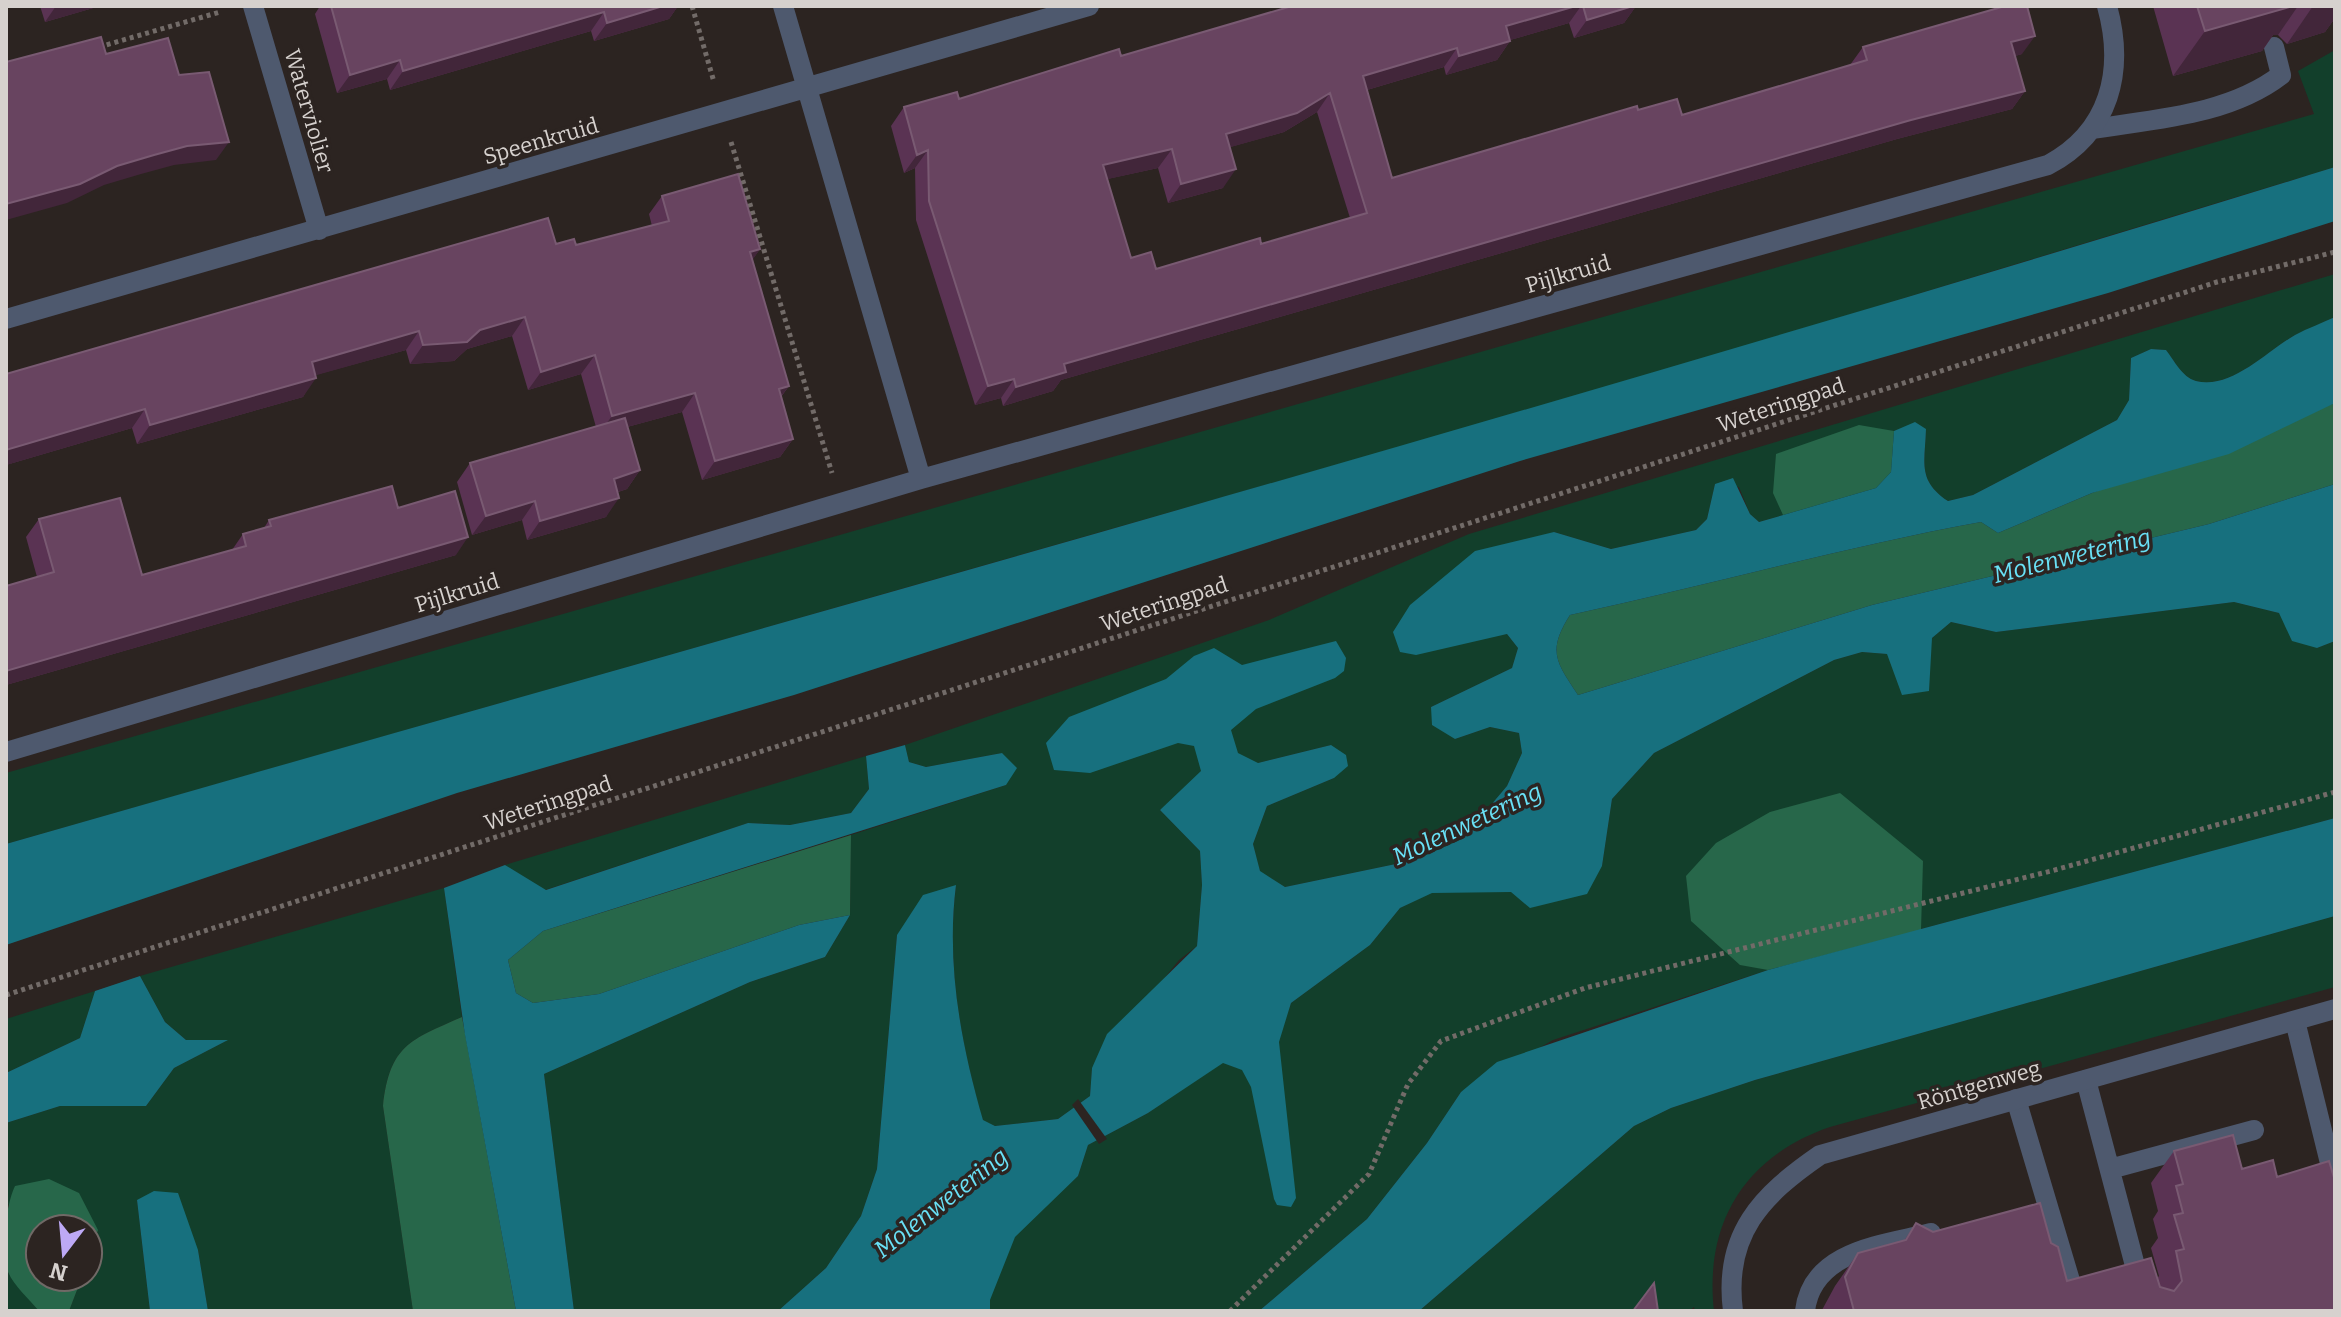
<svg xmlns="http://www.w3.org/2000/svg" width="2341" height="1317" viewBox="0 0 2341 1317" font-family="Bitter,serif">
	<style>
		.green { fill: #123f2b }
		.forest { fill: #27674a }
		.water { fill: #17707e }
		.pier { fill: #2c2421 }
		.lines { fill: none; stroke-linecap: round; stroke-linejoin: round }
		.path { stroke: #726b68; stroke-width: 5; stroke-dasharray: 4 4; stroke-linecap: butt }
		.lane { stroke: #4e596e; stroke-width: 20 }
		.street { stroke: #4e596e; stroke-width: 20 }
		.wall { fill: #5a3353; fill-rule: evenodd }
		.shaded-wall { fill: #42263a }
		.building { fill: #684460; stroke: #795a72; stroke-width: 2; fill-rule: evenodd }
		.labels { text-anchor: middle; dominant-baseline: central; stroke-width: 7; stroke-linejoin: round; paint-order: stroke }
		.street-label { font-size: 22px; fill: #d6d1ce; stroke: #2c2421 }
		.water-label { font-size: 24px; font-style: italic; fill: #69e1f6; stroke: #2c2421 }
	</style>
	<rect width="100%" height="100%" fill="#2c2421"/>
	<path class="green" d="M2335,50V167L1651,375L6,844V773L2314,114L2298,71Z
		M2335,274V317C2322,323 2308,329 2295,335C2267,351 2231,390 2196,381C2182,377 2174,360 2166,350L2151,349L2131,358L2129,400L2117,420L1973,495L1948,501C1917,480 1925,463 1926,429L1894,431L1891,472L1876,488L1759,522L1750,514L1739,487L1715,484L1707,519L1696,530L1611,549L1554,532L1485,636L1507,634L1518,648L1512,668L1431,707L1455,739L1490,727L1519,733L1522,753L1507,786L1462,839L1415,860L1285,887L1260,872L1253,844L1267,806L1334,778L1331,745L1258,763L1160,810L1200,851L1202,885L1197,946L1179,960L1092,1068L1090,1096L1058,1119L995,1126L983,1121C961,1044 946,966 956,886L897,935L877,1169L861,1216L826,1268L778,1311H574L544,1074L750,982L825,957L850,915L851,835L1006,785L1002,753L926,767L909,762L905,745L1269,620L1469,534Z
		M2234,602L2279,613L2317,648L2335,641V818L1768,970L1553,1040L1461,1092L1427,1143L1367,1219L1259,1311H920L1078,1176L1088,1145L1148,1113L1223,1062L1237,1068L1278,1042L1291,1003L1370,945L1400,908L1432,892H1511L1602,866L1612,799L1654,753L1834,660L1862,652L1887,654L1932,638L1951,622L1996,632Z
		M866,756L869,789L851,813L790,825L748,823L545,890L505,865Z
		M444,888L462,1017C410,1040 390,1045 383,1106L413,1311H208L198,1250L137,1200L150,1311H69L82,1277H88L98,1230L6,1204V1123L60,1106H146L174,1068L226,1041L186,1040L165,1022L140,976Z
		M2335,916V987L1830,1127C1745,1156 1704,1223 1714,1311H1695L1694,1307L1689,1311H1419L1634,1126L1671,1108L1755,1080Z
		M95,991L80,1038L6,1073V1019Z
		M6,1264L9,1274L39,1311H6Z"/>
	<path class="forest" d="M2335,403V484L2209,524L1872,605L1578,695C1556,662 1547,651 1570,615C1707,586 1843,547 1981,522L1998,533L2092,493Z
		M1859,425L1894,431L1891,472L1876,488L1783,515L1773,493L1776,454Z
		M1840,793L1923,861L1921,930L1768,970L1740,965L1691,921L1686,876L1716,843L1770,812Z
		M851,835L850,915L799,925L599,994L533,1003L516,993L508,960L543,931Z
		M462,1017L516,1311H413L383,1106C390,1045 410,1040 462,1017Z
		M49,1179L79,1193L98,1230L88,1266V1229H40V1277H82L69,1311H39C29,1299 14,1286 8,1272C0,1251 6,1205 15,1186Z"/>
	<path class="water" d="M2335,167V221L2108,293L1520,461L794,695L457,793L6,945V844C783,621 1563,406 2335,167Z
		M2335,317V403L2229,454L2092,493L1998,533L1981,522C1843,547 1707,586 1570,615C1547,651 1556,662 1578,695L1872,605L2209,524L2335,484V641L2317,648L2292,641L2279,613L2234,602L1996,632L1951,622L1932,638L1929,691L1902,695L1887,654L1862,652L1834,660L1654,753L1612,799L1602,866L1587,894L1530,908L1511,892L1432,893L1400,908L1370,945L1291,1003L1279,1042L1296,1198L1291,1207L1277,1205L1274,1199L1251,1087L1242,1070L1223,1063L1148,1113L1088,1145L1078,1176L1015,1237L990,1300V1311H778L826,1268L861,1216L877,1169L897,935L923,895L956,885C946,965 961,1044 983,1120L995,1126L1058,1119L1090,1096L1092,1068L1107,1034L1197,946L1202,885L1200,851L1160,810L1201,771L1194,746L1178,743L1090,773L1054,770L1046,743L1069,717L1166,679L1194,656L1214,648L1242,665L1336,641L1346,658L1344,671L1335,678L1256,709L1231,730L1238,753L1258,763L1331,745L1346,755L1348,766L1334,778L1267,806L1253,844L1260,871L1285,887L1415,860L1462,839L1507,786L1522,753L1519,733L1490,727L1455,739L1432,725L1431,707L1512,668L1518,648L1507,634L1416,655L1400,652L1393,632L1410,605L1475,551L1554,532L1611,549L1696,530L1707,519L1715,484L1733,478L1750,514L1759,522L1876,488L1891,472L1894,431L1915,422L1926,429C1925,463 1917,480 1948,501L1973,495L2117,420L2129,400L2131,358L2151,349L2166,350C2174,360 2182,377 2196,381C2231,390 2267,351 2295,335C2308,328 2322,323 2335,317Z
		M905,745L909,762L926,767L1002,753L1017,768L1006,785L543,931L508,960L516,993L533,1003L599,994L799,925L850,915L825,957L750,982L544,1074L574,1311H516L465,1035L444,888L505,865L546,890L748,823L790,825L851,813L869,789L866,756Z
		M2335,818V916L1755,1080L1671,1108L1634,1126L1419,1311H1259L1367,1219L1427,1143L1461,1092L1497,1062L1768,970Z
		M140,976L165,1022L186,1040H228L174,1068L146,1106H60L6,1123V1073L80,1038L95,991Z
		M154,1191L178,1193L198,1250L208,1311H150L137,1200Z"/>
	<path class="pier" d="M1078,1099L1107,1139L1099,1144L1072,1105Z"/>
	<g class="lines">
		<path class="path" d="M692,6L714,82
			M99,47L220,12
			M731,142L832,473
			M6,995L2217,282L2335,252
			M1230,1311L1369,1174L1408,1084L1441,1041L1585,988L2051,871L2335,792"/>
		<path class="lane" d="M2093,129C2155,119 2229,115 2281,75L2274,47
			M2295,1021L2332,1171L2319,1190
			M2086,1080L2147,1311
			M2016,1099L2074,1294
			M2110,1169L2254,1130
			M1805,1311C1812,1250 1884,1245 1931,1233"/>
		<path class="street" d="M253,6L319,230
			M783,6L921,479
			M6,319L1089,6
			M6,752L921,479L2048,165C2110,132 2125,71 2107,6
			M1733,1311C1723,1234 1762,1195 1820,1155L2335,1009"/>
	</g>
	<path class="wall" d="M40,6H100L45,22Z
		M320,6H678L669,19L594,41L591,31L390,90L387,79L337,93L315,14Z
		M1292,6H1636L1624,23L1574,38L1569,23L1510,40V41L1497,60L1446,75L1444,67L1367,90L1392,178L1638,110L1682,115L1850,65L1863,47L2022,54L2015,56L2025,91L2012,109L1897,139L1061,380L1053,391L1003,406L1001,398L975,405L916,220L915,168L904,173L891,126L904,107L959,99L1121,56ZM1317,112L1350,218L1261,244L1156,269L1131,258L1107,179L1158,168L1168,203L1223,188L1230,147L1284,132Z
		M2153,6H2335V18L2325,32L2287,44L2278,35H2273L2262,51L2173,76Z
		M662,196L760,249L752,260L789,386L781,397L793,439L780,457L702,480L682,412L627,427L640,470L627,489L618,492L606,517L527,540L522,520L472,535L457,482L470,463L596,427L581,374L528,390L512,336L467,349L454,361L410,364L406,350L315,375L303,397L137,444L132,428L6,465L556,244L576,245L652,226L649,214Z
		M398,508L456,555L6,685L37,577L26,537L39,519L142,575L232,550L243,534L264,528L269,520Z
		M2174,1151L2277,1177L2335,1311H1822V1310L1835,1286L1858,1253L1904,1241L1916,1223L1933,1232L2051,1243L2067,1281L2157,1278L2159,1276L2151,1248L2158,1238L2153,1219L2158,1211L2151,1183Z"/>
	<path class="shaded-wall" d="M56,6H100L45,22Z
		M663,6H678L669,19L594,41L607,23Z
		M1576,6H1581L1569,23L1493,45L1506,26Z
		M1633,6H1636L1624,23L1574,38L1587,20Z
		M2288,6H2298L2278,35H2273L2262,51L2173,76L2205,31Z
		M2313,6H2335V18L2325,32L2287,44Z
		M604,12L591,31L390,90L403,71Z
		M2035,36L2022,54L1998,61L2011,42Z
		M1510,41L1497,60L1446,75L1459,56Z
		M1457,48L1444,67L1350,95L1363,76Z
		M400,60L387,79L337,93L350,75Z
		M2025,91L2012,109L1897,139L1061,380L1053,391L1003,406L1016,387L1064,364L1911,120Z
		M1330,93L1317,112L1284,132L1213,152L1226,134Z
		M229,142L216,160L174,165L141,174L104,185L67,203L6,220V204L117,166L187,146Z
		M1172,149L1158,168L1090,183L1103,165Z
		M928,150L915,168L904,173L917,155Z
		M1236,169L1223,188L1168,203L1181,184Z
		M760,249L747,268L750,252Z
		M525,317L512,336L467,349L454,361L410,364L423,345Z
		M419,331L406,350L299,380L312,362Z
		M595,355L581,374L528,390L541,372Z
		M316,378L303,397L137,444L150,425Z
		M1014,379L1001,398L975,405L988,386Z
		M789,386L775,404L779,389Z
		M695,393L682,412L598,435L612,416Z
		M145,409L132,428L6,465V450Z
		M793,439L780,457L702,480L715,461Z
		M640,470L627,489L600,498L614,479Z
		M619,498L606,517L527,540L540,521Z
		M535,501L522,520L472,535L486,516Z
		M468,537L456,555L6,685V671Z"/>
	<path class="building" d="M331,6H663L607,23L604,12L403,71L400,60L350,75Z
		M1292,6H1576L1506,26L1510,41L1459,56L1457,48L1363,76L1392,178L1637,106L1638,110L1677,99L1682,115L1867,60L1863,47L2005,6H2027L2035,36L2011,42L2025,91L1911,120L1064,364L1066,372L1016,387L1014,379L988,386L929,201L928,150L917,155L904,107L957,92L959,99L1119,49L1121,56ZM1330,93L1367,213L1261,244L1260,238L1156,269L1151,252L1131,258L1103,165L1172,149L1181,184L1236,169L1226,134L1297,113Z
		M1583,6H1633L1587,20Z
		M2197,6H2293L2205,31Z
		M101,37L106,54L168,38L179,75L209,72L229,142L187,146L154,155L117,166L80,184L6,204V62Z
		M738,174L760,249L750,252L789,386L779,389L793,439L715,461L695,393L612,416L595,355L541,372L525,317L480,330L467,342L423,345L419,331L312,362L316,378L150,425L145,409L6,450V374L548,218L556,244L574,239L576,245L669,221L662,196Z
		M625,418L640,470L614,479L619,498L540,521L535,501L486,516L470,463Z
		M392,486L398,508L455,491L468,537L6,671V586L54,572L39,519L120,498L142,575L246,546L243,534L271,526L269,520Z
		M2233,1135L2242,1169L2273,1160L2277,1177L2329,1161L2335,1181V1311H1854L1845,1277L1858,1253L1906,1240L1916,1223L1933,1232L2040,1203L2051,1243L2058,1247L2067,1281L2151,1258L2160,1287L2174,1291L2182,1281L2176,1251L2184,1249L2174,1215L2183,1213L2176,1186L2183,1184L2174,1151Z
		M1654,1283L1658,1311H1633Z"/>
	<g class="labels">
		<g class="street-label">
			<text transform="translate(309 111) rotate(74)">Waterviolier</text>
			<text transform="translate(541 141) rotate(-16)">Speenkruid</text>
			<text transform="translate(1568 274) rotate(-16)">Pijlkruid</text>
			<text transform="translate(1781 405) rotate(-18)">Weteringpad</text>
			<text transform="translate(457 593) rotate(-17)">Pijlkruid</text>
			<text transform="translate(1164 604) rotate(-18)">Weteringpad</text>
			<text transform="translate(548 803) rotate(-18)">Weteringpad</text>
			<text transform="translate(1979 1085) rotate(-16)">Röntgenweg</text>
		</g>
		<g class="water-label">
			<text transform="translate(2072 556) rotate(-14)">Molenwetering</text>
			<text transform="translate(1467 824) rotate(-25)">Molenwetering</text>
			<text transform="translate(941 1203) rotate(-38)">Molenwetering</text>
		</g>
	</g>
	<rect width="2341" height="1317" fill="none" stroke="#d6d1ce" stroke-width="16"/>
	<g transform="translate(64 1253) rotate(196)"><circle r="38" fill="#2c2421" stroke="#706966" stroke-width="2"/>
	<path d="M0-6L14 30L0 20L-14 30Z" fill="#bda9f5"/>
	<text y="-12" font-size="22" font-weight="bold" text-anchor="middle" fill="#d6d1ce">N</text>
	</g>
</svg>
